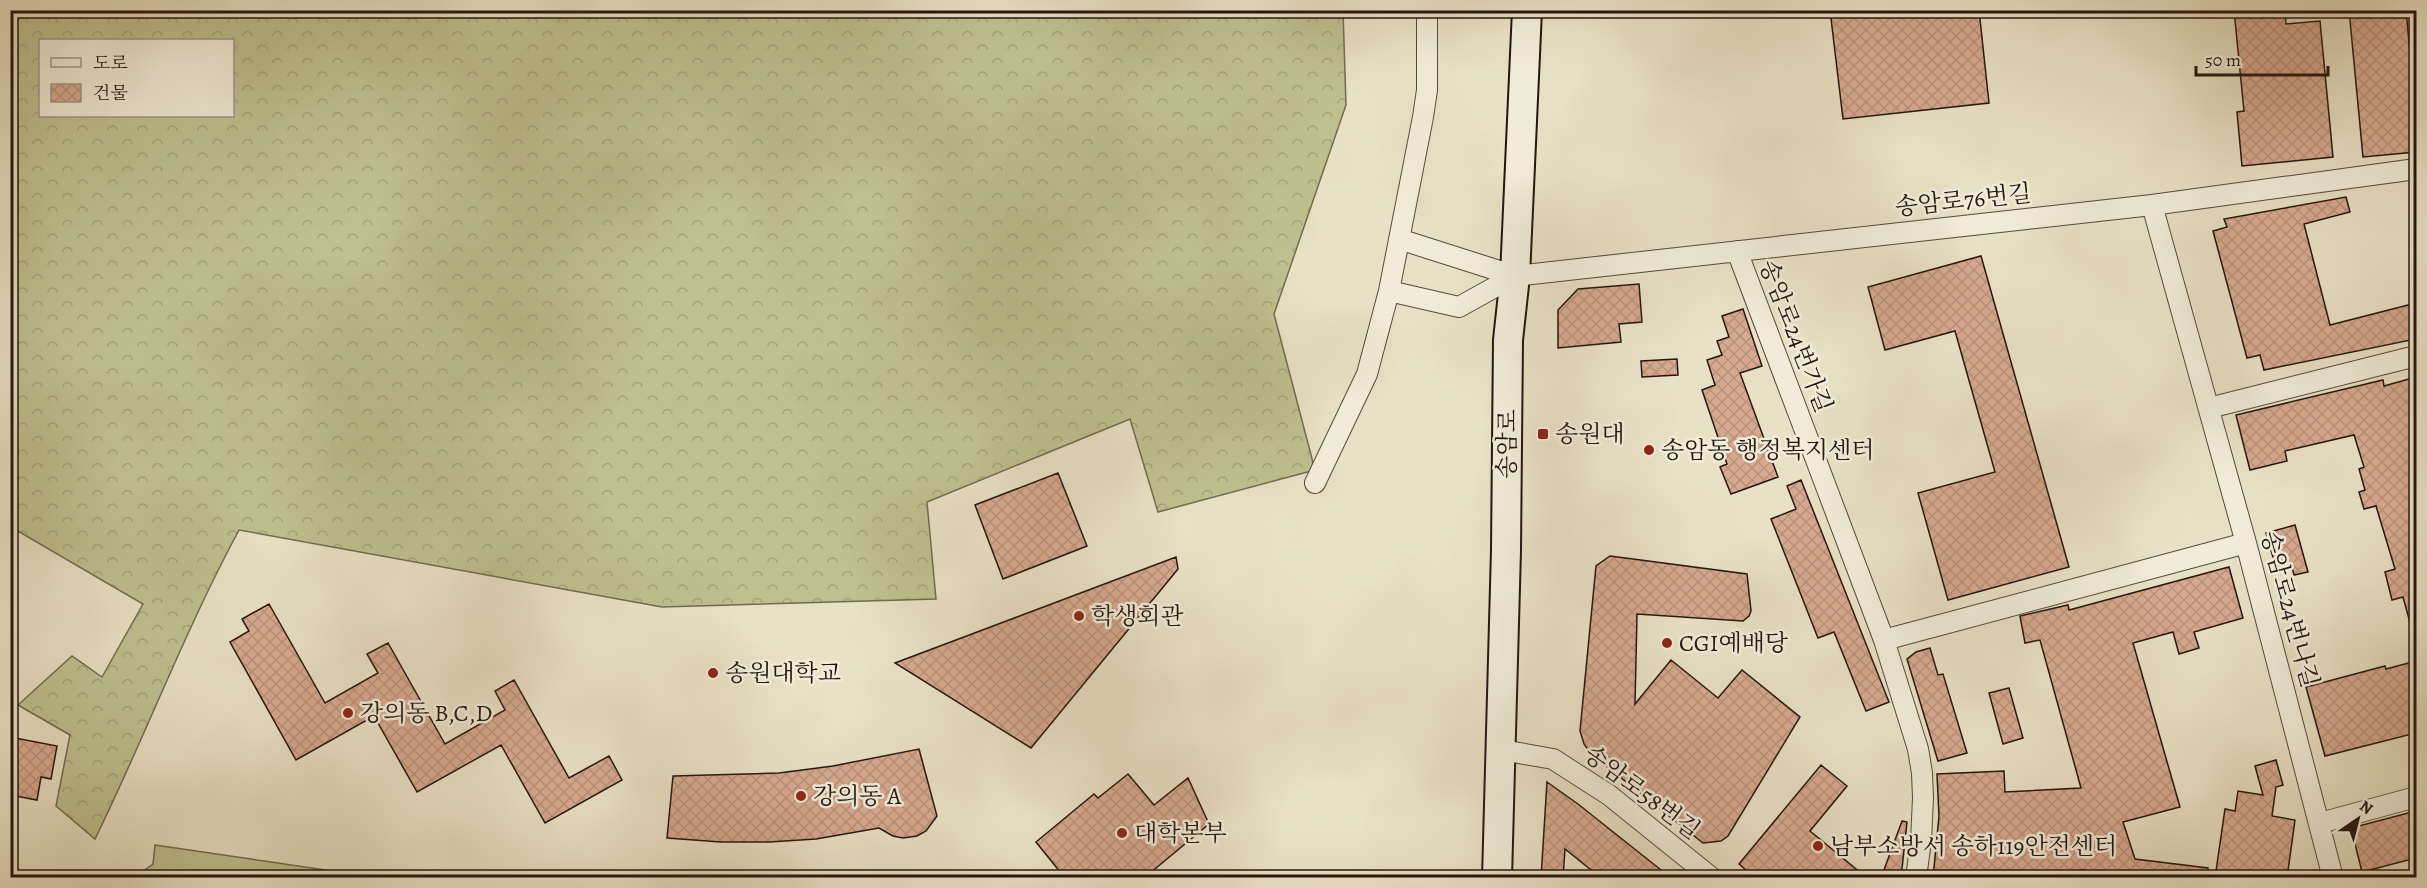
<svg xmlns="http://www.w3.org/2000/svg" width="2427" height="888" viewBox="0 0 2427 888" font-family="Alegreya,'Noto Serif KR',serif">
	<style>
		.forest { fill: url(#forest-crowns); stroke: #726b4f; stroke-width: 1.5; fill-rule: evenodd }
		.garden { fill: #bfc08f; stroke: #726b4f; stroke-width: 1.5 }
		.building { fill: url(#building-cross-hatch); stroke: #24160f; stroke-width: 1.5 }
		.lines { fill: none; stroke-linecap: round; stroke-linejoin: round }
		.minor-casing { stroke: #55493c; stroke-width: 22 }
		.secondary-casing { stroke: #24160f; stroke-width: 32 }
		.minor { stroke: #f1ecd9; stroke-width: 20 }
		.secondary { stroke: #f1ecd9; stroke-width: 28 }
		.poi-dot { fill: #8f2418; stroke: #f1ecd9; stroke-width: 2 }
		.labels { text-anchor: middle; dominant-baseline: central; stroke-width: 5; stroke-linejoin: round; paint-order: stroke }
		.street-label { font-size: 24px; fill: #24160f; stroke: #f1ecd9 }
		.poi-label { font-size: 24px; fill: #24160f; stroke: #f1ecd9; text-anchor: start }
	</style>
	<defs>
		<pattern id="forest-crowns" width="20" height="18" patternUnits="userSpaceOnUse" patternTransform="scale(1.5)"><rect width="20" height="18" fill="#bfc08f"/><path d="M2 6a3 3 0 1 1 6 0M12 15a3 3 0 1 1 6 0" fill="none" stroke="#a4a47a"/></pattern>
		<pattern id="building-cross-hatch" width="8" height="8" patternUnits="userSpaceOnUse" patternTransform="scale(1.5)"><rect width="8" height="8" fill="#d7a990"/><path d="M0 0l8 8M0 8l8-8" fill="none" stroke="#b8917b"/></pattern>
	</defs>
	<rect width="100%" height="100%" fill="#e9e1c5"/>
	<filter id="stains"><feTurbulence type="fractalNoise" baseFrequency=".00333" numOctaves="4"/><feColorMatrix values="0 0 0 0 .2 0 0 0 0 .09 0 0 0 0 .02 0 0 0 .5 -.17"/></filter>
	<radialGradient id="worn" r=".72"><stop offset=".6" stop-color="#630" stop-opacity="0"/><stop offset="1" stop-color="#630" stop-opacity=".3"/></radialGradient>
	<path class="forest" d="M11,11H1343L1346,105L1274,314L1315,470L1158,512L1130,419L927,502L936,599L662,607L239,530C185,630 145,737 95,839L56,806L70,735L18,705L72,656L102,677L143,604L11,527ZM40,40H232V116H40Z"/>
	<path class="garden" d="M155,845L373,877H135L153,864Z"/>
	<path class="building" d="M1830,10H1979L1989,103L1843,119Z
		M2234,10H2285L2286,24L2320,21L2333,157L2242,166L2237,112L2244,111Z
		M2349,10H2406L2416,117V152L2363,157Z
		M2346,197L2350,212L2304,224L2330,325L2416,303V339L2264,370L2260,355L2247,358L2213,231L2227,227L2224,219Z
		M1981,256L2069,567L1948,600L1918,493L1995,472L1955,331L1885,350L1868,287Z
		M1639,284L1642,322L1619,324L1621,342L1558,348V310L1578,289Z
		M1743,309L1762,366L1740,373L1778,477L1731,494L1720,467L1727,464L1702,390L1715,385L1707,360L1722,355L1717,341L1729,337L1722,316Z
		M1677,359L1678,375L1642,377L1641,361Z
		M2416,377V630H2412L2403,597L2392,600L2385,572L2395,569L2376,506L2364,509L2359,492L2365,490L2359,469L2364,467L2354,435L2285,451L2287,461L2250,470L2236,415L2383,380L2384,386Z
		M1058,473L1087,546L1003,579L975,505Z
		M1801,480L1889,702L1866,711L1834,632L1818,638L1771,519L1796,509L1787,486Z
		M2295,525L2308,572L2294,575L2292,567L2277,571L2266,533Z
		M1610,556L1747,574L1751,611L1749,616L1743,621L1637,614L1635,704L1671,660L1718,698L1742,670L1800,717L1728,836L1721,841L1703,843L1591,754L1584,744L1580,731L1596,566Z
		M1176,557L1178,569L1031,748L895,663Z
		M2229,567L2243,618L2194,632L2199,648L2179,654L2173,632L2133,643L2180,807L2123,822L2135,859L2208,868L2207,878H2087L2085,870L1933,878L1939,816L1937,774L2004,771L2005,792L2081,788L2040,640L2025,643L2020,616L2068,605L2069,610Z
		M269,604L325,703L378,673L367,654L388,643L445,744L505,710L495,691L514,680L569,778L609,756L622,780L545,823L501,745L417,792L374,716L296,760L230,642L249,631L242,619Z
		M1930,648L1938,675L1943,674L1967,753L1938,761L1907,659L1916,652Z
		M2416,661V733L2325,756L2306,687L2385,666L2386,669Z
		M2009,688L2023,738L2003,744L1989,693Z
		M10,737L57,746L51,779L41,777L37,800L10,795Z
		M919,749L937,816L926,831L917,836L903,838L893,836L879,828L816,839L769,842H721L667,838L673,776L779,773L833,766Z
		M2276,760L2283,785L2276,787L2272,816L2295,820L2287,878H2215L2225,809L2235,811L2238,791L2263,795L2255,766Z
		M1821,765L1847,786L1810,831L1867,878H1755L1739,864Z
		M1128,774L1154,805L1188,778L1209,824L1144,878H1065L1036,842L1094,794L1098,798Z
		M1547,782L1578,804L1671,878H1601L1565,849L1563,878H1541Z
		M2416,811V858L2362,872L2351,828Z
		M1902,821L1907,822L1901,878H1881Z"/>
	<g class="lines">
		<defs>
			<path id="minor" d="M2152,205L2246,543L2333,878
				M1399,239L1515,276
				M1737,251L1884,640L1918,749L1922,773L1923,798L1921,841L1916,878
				M1389,291L1459,307L1515,276L2152,205L2416,169
				M2209,408L2416,356
				M1315,483L1367,374L1389,291L1423,117L1427,90V10
				M1884,640L2246,543
				M1502,750L1553,759L1609,795L1712,878
				M2320,823L2416,797"/>
			<path id="secondary" d="M1497,878L1506,550L1508,340L1515,276L1527,10"/>
		</defs>
		<use href="#minor" class="minor-casing"/>
		<use href="#secondary" class="secondary-casing"/>
		<use href="#minor" class="minor"/>
		<use href="#secondary" class="secondary"/>
	</g>
	<g class="poi-dot">
		<rect x="1537" y="428" width="12" height="12" rx="3"/>
		<circle cx="1649" cy="450" r="6"/>
		<circle cx="1079" cy="616" r="6"/>
		<circle cx="1667" cy="643" r="6"/>
		<circle cx="713" cy="673" r="6"/>
		<circle cx="348" cy="713" r="6"/>
		<circle cx="801" cy="796" r="6"/>
		<circle cx="1122" cy="833" r="6"/>
		<circle cx="1818" cy="846" r="6"/>
	</g>
	<g class="labels">
		<g class="street-label">
			<text transform="translate(1963 200) rotate(-6)">송암로76번길</text>
			<text transform="translate(1796 336) rotate(69)">송암로24번가길</text>
			<text transform="translate(1507 444) rotate(-89)">송암로</text>
			<text transform="translate(2290 609) rotate(75)">송암로24번나길</text>
			<text transform="translate(1642 792) rotate(37)">송암로58번길</text>
		</g>
		<g class="poi-label">
			<text x="1555" y="434">송원대</text>
			<text x="1661" y="450">송암동 행정복지센터</text>
			<text x="1091" y="616">학생회관</text>
			<text x="1679" y="643">CGI예배당</text>
			<text x="725" y="673">송원대학교</text>
			<text x="360" y="713">강의동 B,C,D</text>
			<text x="813" y="796">강의동 A</text>
			<text x="1134" y="833">대학본부</text>
			<text x="1830" y="846">남부소방서 송하119안전센터</text>
		</g>
	</g>
	<rect width="2427" height="888" fill="none" stroke="#e9e1c5" stroke-width="36"/>
	<rect x="12" y="12" width="2403" height="864" fill="none" stroke="#24160f" stroke-width="3"/>
	<rect x="18" y="18" width="2391" height="852" fill="none" stroke="#24160f" stroke-width="1.5"/>
	<rect x="39" y="39" width="195" height="78" fill="#f1ecd9" stroke="#9f9688" stroke-width="1.5"/>
	<rect x="51" y="58" width="30" height="9" fill="#f1ecd9" stroke="#9f9688" stroke-width="1.5"/>
	<text x="93" y="69" font-size="18" fill="#24160f">도로</text>
	<rect x="51" y="84" width="30" height="18" fill="url(#building-cross-hatch)" stroke="#9f9688" stroke-width="1.5"/>
	<text x="93" y="99" font-size="18" fill="#24160f">건물</text>
	<g transform="translate(2358 819) rotate(35)" stroke="#f1ecd9" stroke-width="4.5" paint-order="stroke">
	<path d="M0-4.5L10 22L0 15L-10 22Z" fill="#24160f"/>
	<text y="-9" font-size="16" font-weight="bold" text-anchor="middle" fill="#24160f">N</text>
	</g>
	<path d="M2196 66v9h132v-9" fill="none" stroke="#24160f" stroke-width="3"/>
	<text x="2205" y="66" font-size="18" fill="#24160f" stroke="#f1ecd9" stroke-width="4.5" paint-order="stroke">50 m</text>
	<rect width="100%" height="100%" filter="url(#stains)"/>
	<rect width="100%" height="100%" fill="url(#worn)"/>
</svg>
